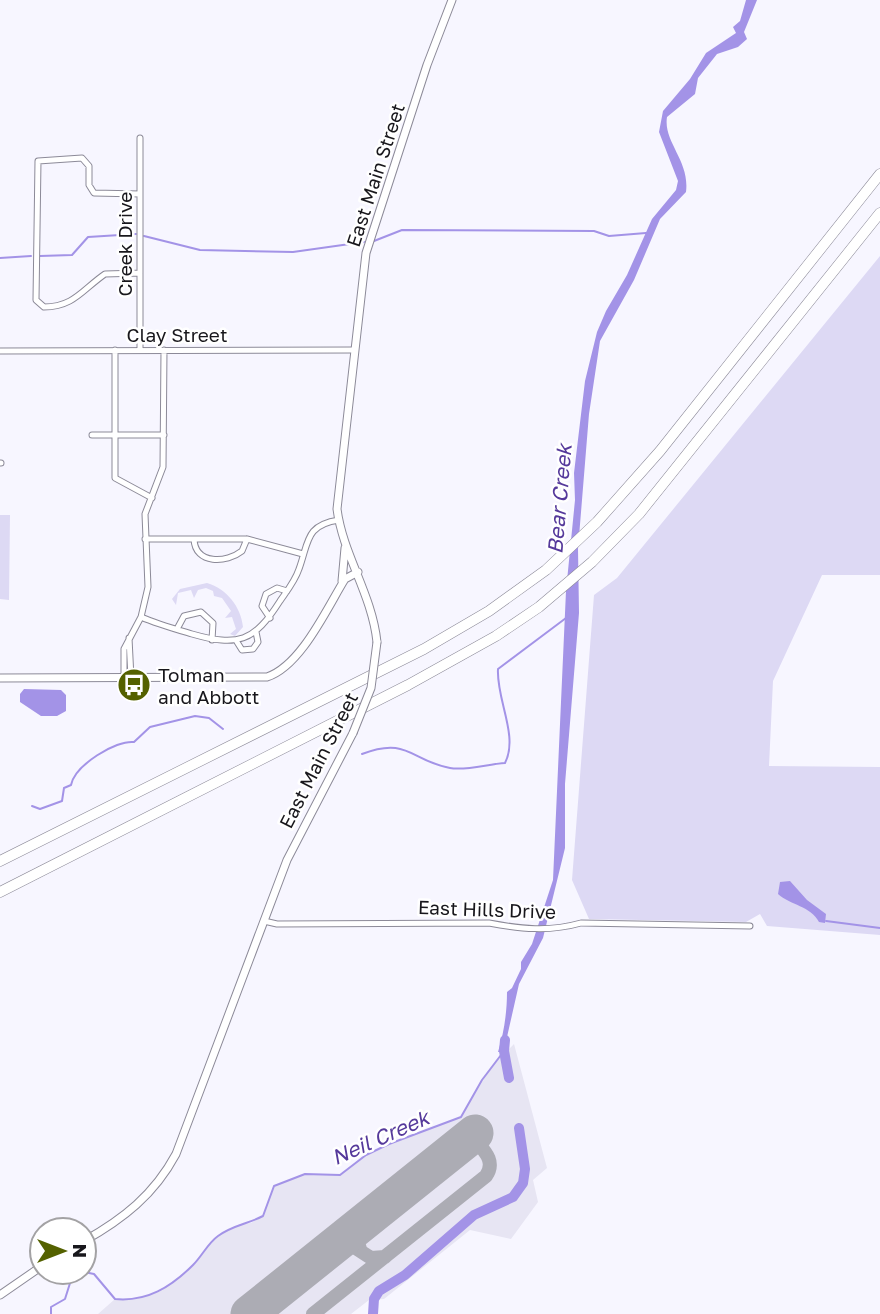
<svg xmlns="http://www.w3.org/2000/svg" width="880" height="1314" viewBox="0 0 880 1314" font-family="'Golos Text',sans-serif">
	<style>
		.built { fill: #e7e5f3 }
		.green { fill: #ddd9f4 }
		.water { fill: #a393e7 }
		.lines { fill: none; stroke-linecap: round; stroke-linejoin: round }
		.stream { stroke: #a393e7; stroke-width: 2 }
		.river { stroke: #a393e7; stroke-width: 10 }
		.taxiway { stroke: #acacb4; stroke-width: 14 }
		.runway { stroke: #acacb4; stroke-width: 37 }
		.street-casing { stroke: #8c8a98; stroke-width: 7 }
		.secondary-casing { stroke: #8c8a98; stroke-width: 9 }
		.highway-casing { stroke: #8c8a98; stroke-width: 11 }
		.street { stroke: #fff; stroke-width: 5 }
		.secondary { stroke: #fff; stroke-width: 7 }
		.highway { stroke: #fff; stroke-width: 10 }
		.secondary-bridge-casing { stroke: #8c8a98; stroke-width: 9; stroke-linecap: butt }
		.secondary-bridge { stroke: #fff; stroke-width: 7 }
		.labels { text-anchor: middle; dominant-baseline: central; stroke-width: 5; stroke-linejoin: round; paint-order: stroke }
		.street-label { font-size: 19px; fill: #18171c; stroke: #fff }
		.poi-label { font-size: 19px; fill: #18171c; stroke: #fff; text-anchor: start }
		.water-label { font-size: 21px; font-style: italic; fill: #55399b; stroke: #fff }
	</style>
	<rect width="100%" height="100%" fill="#f7f6ff"/>
	<path class="built" d="M514,1044L547,1168L533,1180L538,1202L511,1239L470,1230L384,1299L369,1300L351,1314H98L115,1299L131,1300L159,1292L194,1265L216,1237L240,1224L251,1223L263,1216L274,1186L305,1174L340,1175L366,1155L389,1144L461,1117L492,1066Z"/>
	<path class="green" d="M880,256V575H822L773,681L769,766L880,767V935L767,926L760,914L746,922L589,919L572,880L594,595L617,578Z
		M0,515H10L9,600L0,599Z
		M207,583C227,589 241,607 243,627L235,636L230,634L236,629L232,617L225,618L231,611L222,598L214,596L213,591L206,588L198,590L194,598L191,590L178,593L176,605L172,599L180,589Z"/>
	<path class="water" d="M746,0H757L744,32L747,39L738,47L717,54L698,78L695,94L667,117C663,142 690,161 686,192L660,219L634,280L600,341L589,414L578,549L579,613L565,784V848L543,938L519,984L507,1037L508,1051L498,1052C504,1033 507,1012 507,992L512,988L521,969V962L532,944L553,880L566,591L575,500L574,473L585,381L597,332L606,311L627,275L652,219L676,190L678,181L659,132L663,111L690,79L706,53L736,33L733,27L740,21Z
		M24,689L61,690L66,695V711L57,716H41L20,702V694Z
		M790,881L807,900L826,914L825,923L819,922C811,906 790,905 778,894L780,882Z"/>
	<g class="lines">
		<path class="stream" d="M144,236L200,250L293,252L364,242
			M374,241L402,230L594,231L609,236L646,233
			M40,256L72,255L88,237L136,234
			M0,258L31,256
			M362,754C408,736 411,761 450,768C466,771 488,764 505,763C519,736 496,699 498,669L566,618
			M32,806L40,809L62,801L64,788L71,785C75,765 116,740 134,742L150,727L195,716L209,718L223,729
			M826,921L880,928
			M84,1272L94,1274L115,1299C147,1302 171,1287 193,1265C202,1256 208,1243 218,1236C233,1225 248,1224 263,1216L274,1186L305,1174L340,1175L366,1155L389,1144L461,1117L482,1080L504,1051
			M51,1314V1307L65,1299L71,1280L79,1272"/>
		<path class="river" d="M505,1040L504,1051L509,1078
			M373,1314L374,1299L379,1291L405,1275L474,1215L513,1197L523,1183L525,1169L519,1128"/>
		<path class="taxiway" d="M331,1248L351,1245L371,1258L385,1257
			M360,1249L356,1237L362,1223
			M313,1314L486,1176C497,1160 482,1149 472,1136"/>
		<path class="runway" d="M249,1314L475,1133"/>
		<defs>
			<path id="street" d="M140,194L94,193L89,185V166L82,158L38,161L36,300L44,307C74,307 83,289 105,274L140,273
				M115,350V478L152,498
				M140,350V138
				M0,351L354,350
				M92,435H164
				M0,463H1
				M145,539H247L303,554
				M194,539C195,565 227,563 242,551L247,539
				M141,617C157,624 175,629 192,634C238,647 254,642 280,601C287,591 295,581 299,569C309,542 305,525 339,520
				M270,618L262,606L266,594L277,588L287,591
				M177,629L184,616L201,612L213,623L212,640
				M129,638L131,678
				M237,642L242,650L253,649L258,642L256,632
				M124,678V649L141,617L148,587L145,514L163,467L164,350
				M264,921L277,924L489,923C521,929 549,932 581,923L750,926"/>
			<path id="secondary" d="M342,581L345,548
				M377,642C372,594 343,555 337,509L366,253L427,65L452,0
				M0,678L267,677C301,666 327,608 345,579L358,572
				M84,1241C123,1219 154,1195 176,1154L287,860L353,733
				M0,1295L42,1266"/>
			<path id="highway" d="M0,861L424,649L489,611L546,570L597,522L660,451L880,174
				M0,892L408,685L496,636L539,607L592,562L639,514L880,213"/>
		</defs>
		<use href="#street" class="street-casing"/>
		<use href="#secondary" class="secondary-casing"/>
		<use href="#highway" class="highway-casing"/>
		<use href="#street" class="street"/>
		<use href="#secondary" class="secondary"/>
		<use href="#highway" class="highway"/>
		<defs>
			<path id="secondary-bridge" d="M353,733L371,688L377,642"/>
		</defs>
		<use href="#secondary-bridge" class="secondary-bridge-casing"/>
		<use href="#secondary-bridge" class="secondary-bridge"/>
	</g>
	<defs>
		<symbol id="bus-disc" viewBox="-11 -11 22 22"><circle r="9.5" fill="#546100" stroke="#fff"/><path d="M-5-6H5V4H4V6H2V4H-2V6H-4V4H-5ZM-3.5-4V0h7V-4ZM-3.5 1.2v1.5H-2V1.2ZM2 1.2v1.5H3.5V1.2Z" fill="#fff"/></symbol>
	</defs>
	<g fill-rule="evenodd">
		<use href="#bus-disc" x="115" y="666" width="38" height="38"/>
	</g>
	<g class="labels">
		<g class="street-label">
			<text transform="translate(375 175) rotate(-72)">East Main Street</text>
			<text transform="translate(124 244) rotate(-90)">Creek Drive</text>
			<text x="177" y="334">Clay Street</text>
			<text transform="translate(318 760) rotate(-63)">East Main Street</text>
			<text transform="translate(487 909) rotate(2)">East Hills Drive</text>
		</g>
		<g class="poi-label">
			<text x="158" y="674">Tolman<tspan x="158" dy="22">and Abbott</tspan></text>
		</g>
		<g class="water-label">
			<text transform="translate(559 499) rotate(-85)">Bear Creek</text>
			<text transform="translate(380 1137) rotate(-24)">Neil Creek</text>
		</g>
	</g>
	<g transform="translate(63 1251) rotate(90)"><circle r="33" fill="#ffffff" stroke="#a3a2a4" stroke-width="2"/>
	<path d="M0-5L12 26L0 18L-12 26Z" fill="#546100"/>
	<text y="-10" font-size="19" font-weight="bold" text-anchor="middle" fill="#18171c">N</text>
	</g>
</svg>
